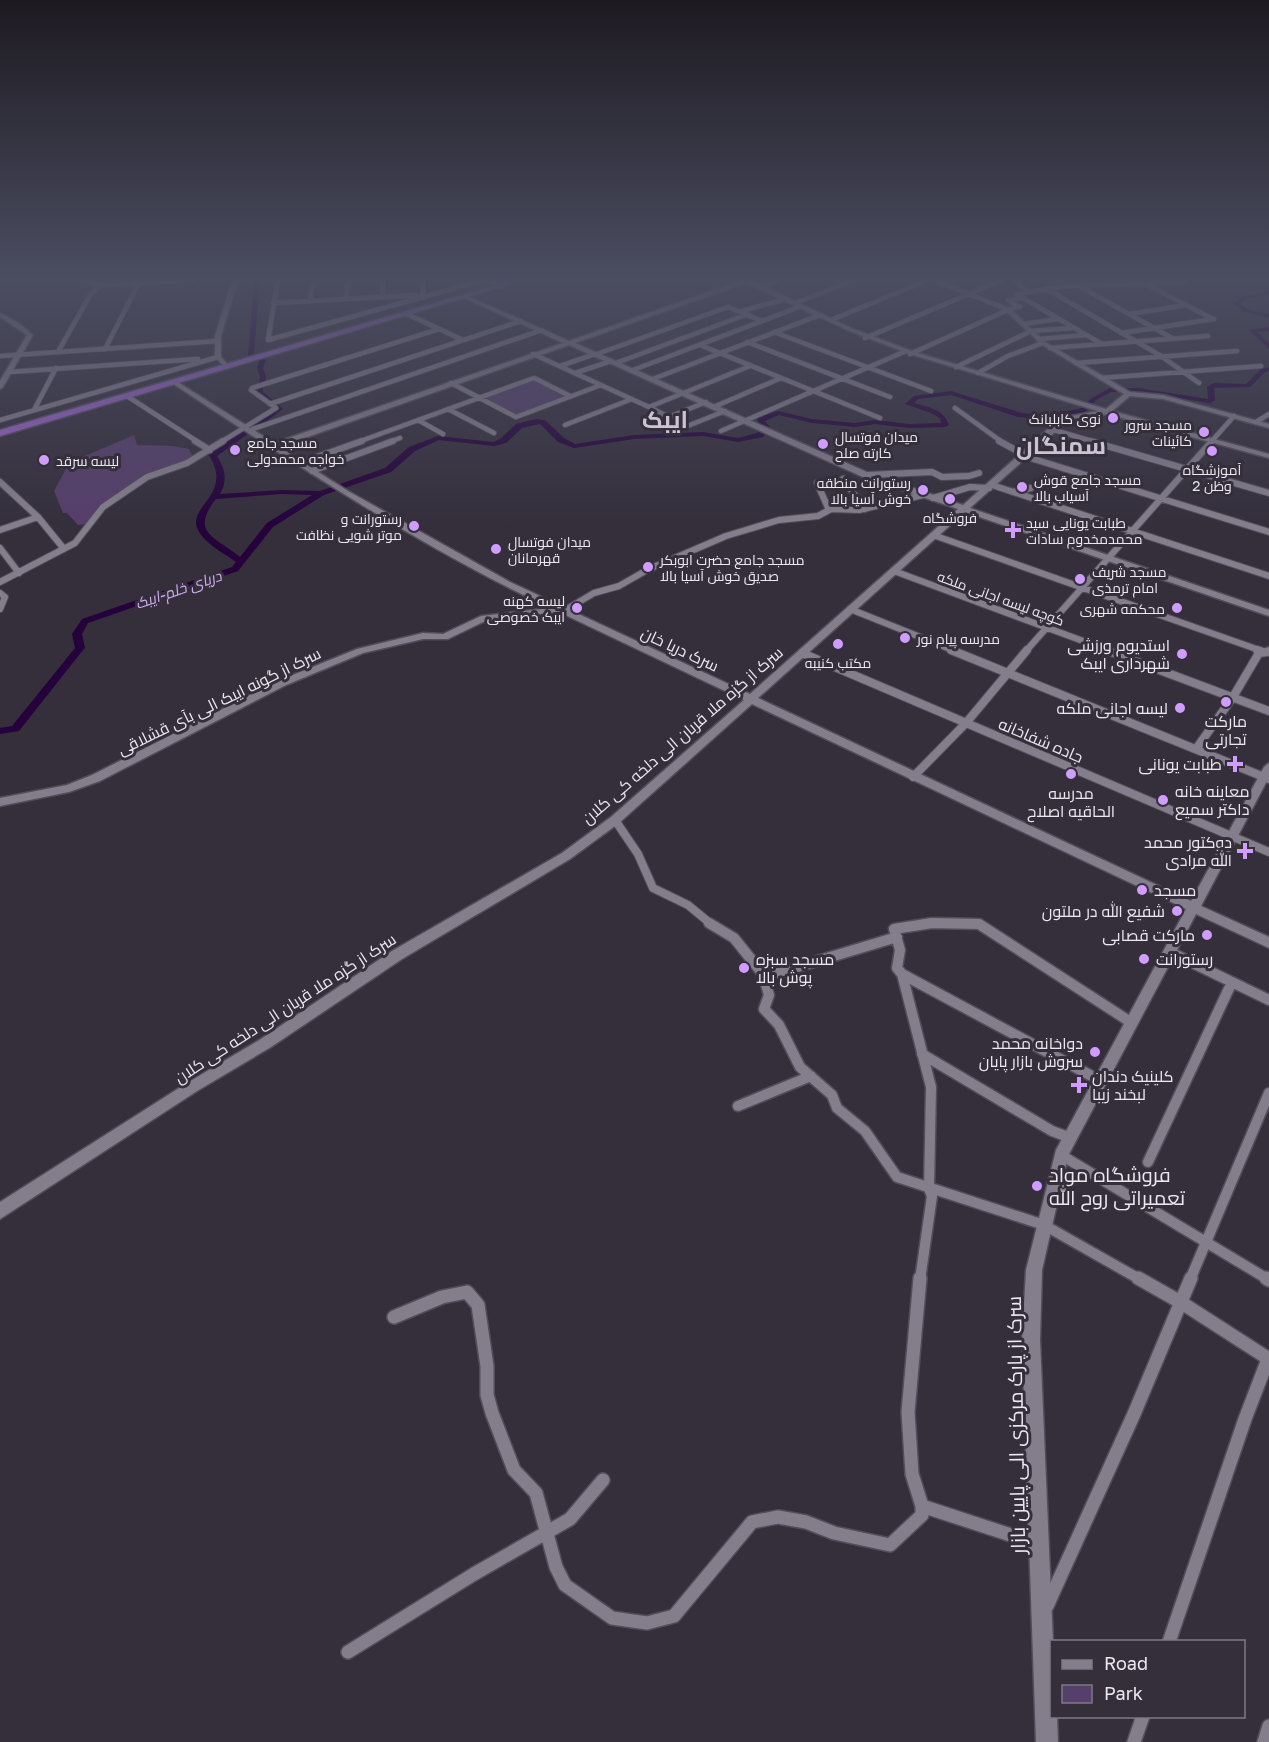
<svg xmlns="http://www.w3.org/2000/svg" width="1269" height="1742" viewBox="0 0 1269 1742" font-family="'Golos Text',Cairo,sans-serif">
	<style>
		.green { fill: #563f6b }
		.lines { fill: none; stroke-linecap: round; stroke-linejoin: round }
		.river { fill: #25023b; fill-rule: evenodd }
		.street-far4-casing { stroke: #534d59; stroke-width: 6 }
		.street-far3-casing { stroke: #534d59; stroke-width: 8 }
		.street-far2-casing { stroke: #534d59; stroke-width: 10 }
		.street-far1-casing { stroke: #534d59; stroke-width: 13 }
		.street-casing { stroke: #534d59; stroke-width: 16 }
		.secondary-casing { stroke: #534d59; stroke-width: 3 }
		.highway-casing { stroke: #534d59; stroke-width: 3 }
		.street-far4 { stroke: #847d8c; stroke-width: 4.5 }
		.street-far3 { stroke: #847d8c; stroke-width: 6 }
		.street-far2 { stroke: #847d8c; stroke-width: 8 }
		.street-far1 { stroke: #847d8c; stroke-width: 10 }
		.street { stroke: #847d8c; stroke-width: 13 }
		.secondary { fill: #847d8c; fill-rule: evenodd }
		.highway { fill: #9b62cb; fill-rule: evenodd }
		.poi-dot { fill: #d09dff; stroke: #352f3c; stroke-width: 2 }
		.labels { text-anchor: middle; dominant-baseline: central; stroke-width: 6; stroke-linejoin: round; paint-order: stroke }
		.far-poi-label { font-size: 14px; fill: #ece8f1; stroke: #352f3c; text-anchor: start }
		.far-street-label { font-size: 14px; fill: #ece8f1; stroke: #352f3c }
		.far-water-label { font-size: 15px; font-style: italic; fill: #d1adf5; stroke: #352f3c }
		.poi-label { font-size: 16px; fill: #ece8f1; stroke: #352f3c; text-anchor: end }
		.street-label { font-size: 16px; fill: #ece8f1; stroke: #352f3c }
		.near-poi-label { font-size: 20px; fill: #ece8f1; stroke: #352f3c; text-anchor: start }
		.near-street-label { font-size: 20px; fill: #ece8f1; stroke: #352f3c }
		.far-town-label { font-size: 24px; font-weight: bold; fill: #cbc3d3; stroke: #352f3c }
	</style>
	<rect width="100%" height="100%" fill="#352f3c"/>
	<path class="green" d="M533,379L567,396L517,415L484,397Z
		M134,435L137,445L173,446L189,449L193,457L148,476L86,524L78,525L67,513H63L54,491L67,467L79,461L80,458Z"/>
	<g class="lines">
		<path class="river" d="M254,280H260L254,356L266,360L263,368L266,377L263,386V392L283,409L253,431H248V434L217,456C225,469 228,480 220,494L282,490L320,491L385,468L409,447L438,436L493,442L500,439L516,424L536,419L545,420L564,438L575,444L634,435L703,432L738,438L757,433L762,427L757,420L758,418L778,411L812,419L855,423L875,420L909,424L941,423L940,418L931,413L905,404L914,396L951,391L1022,413L1044,415L1079,409L1092,398L1110,388H1138L1208,399L1207,387L1214,383L1246,384L1261,369L1269,367V371L1265,372L1250,387L1214,388L1215,400L1210,403L1138,392H1111L1096,400L1084,413L1044,419L1018,417L951,395L918,399L914,403C928,407 944,409 949,425L945,427L909,428L875,424L855,427L812,423L779,415L765,421L770,427L763,437L738,442L703,436L634,439L574,448L558,442L540,424L522,428L506,443L494,446L439,440L415,451L391,472L324,495L273,527L238,571L88,623L82,634L85,648L83,650L19,731L0,734V728L12,726L75,648L72,634L82,619L232,567L236,562C225,554 211,547 202,536C178,507 236,499 209,455L210,453L242,430H247V427L275,409L257,393L260,377L257,368L259,361L248,357ZM282,494L312,495L267,523L240,557C216,537 189,533 216,499Z
			M1269,291V295L1248,298L1240,304L1249,310L1269,314V318L1245,312L1233,304L1244,296Z
			M1269,327V331L1257,332L1269,343V349L1249,330Z"/>
		<defs>
			<path id="street-far4" d="M81,280L102,285L195,280
				M278,280L268,340L484,280
				M423,280V298
				M488,280L501,287
				M933,280L1007,309
				M1148,285L1213,319
				M1079,286L1172,338
				M760,287L777,280
				M1047,289L1161,356L1199,383
				M1027,292L1069,286L1184,282
				M382,297L383,280
				M1023,298L1102,344
				M346,299L348,280
				M310,301L314,280
				M273,303L419,295
				M795,303L854,280
				M742,311L782,300
				M407,314L463,340
				M1129,314L1187,305
				M831,320L928,280
				M1023,324L1058,319
				M774,332L931,391
				M1121,333L1214,319
				M865,338L1002,280
				M1039,339L1086,335
				M747,342L890,397
				M700,345L880,418
				M1050,348L1208,336
				M105,349L140,281
				M58,352L90,295L103,283
				M533,354L649,407
				M597,354L728,307L762,321
				M910,354L1008,310
				M0,356L218,341
				M616,363L748,314
				M1076,363L1237,351
				M560,366L595,354
				M956,367L1031,331L1073,328
				M633,370L799,307
				M9,372L198,359
				M575,373L611,361
				M978,373L1008,356L1043,343
				M1101,378L1261,366
				M653,379L820,315
				M451,383L516,417L601,385
				M127,396L198,442
				M706,402L669,417L649,407L750,366
				M270,404L521,321
				M716,406L781,378
				M955,408L1002,442
				M448,409L494,433
				M34,410L56,368
				M0,420L218,357
				M418,420L443,434
				M1256,422L1269,414
				M565,425L632,399
				M253,429L542,330
				M1054,430L1095,442
				M721,431L906,351
				M670,433L725,411
				M221,442L276,408L251,390L252,388L439,329
				M358,442L534,378L570,396
				M389,442L400,438
				M1211,442L1234,416"/>
			<path id="street-far3" d="M195,441L210,450
				M999,441L1025,455
				M1090,441L1269,493
				M1024,456L1269,532
				M300,463L362,441
				M312,471L393,441
				M866,475L932,472L942,477L969,476L979,473
				M843,479L865,509
				M0,482L38,517L64,549
				M817,483L829,510
				M992,485L1269,576
				M1013,492L1031,488
				M933,498L970,487L989,488
				M0,530L38,517
				M936,536L1262,651
				M0,548L19,573
				M894,571L1110,651
				M0,582L75,543L103,507L147,477L187,463L223,441
				M0,593L5,597L0,609
				M850,609L955,651
				M562,612L594,593L619,586L647,570L726,536L779,520L818,516L831,509L859,510L923,495
				M1026,651L1212,441"/>
			<path id="street-far2" d="M951,650L1269,779
				M1106,650L1269,711
				M1257,650L1263,652
				M802,653L1269,852
				M1196,749L1233,697L1259,653L1267,652
				M913,777L966,723L1027,650
				M615,820L638,854L653,888L688,905L711,924
				M924,924H979"/>
			<path id="street-far1" d="M709,923L734,938L763,974L769,995L764,1009L779,1025L800,1067L832,1095L837,1108L865,1131L897,1177L1044,1225L1141,1280
				M1170,952L1269,1000
				M902,974L1101,1081
				M764,977L897,937
				M922,1054L1052,1131L1071,1138
				M738,1106L811,1076
				M1061,1155L1269,1280
				M1148,1162L1232,982
				M920,1280L932,1196L929,1189L931,1087L902,974L897,968L900,950L894,929L932,923L979,924L1132,1023
				M1190,1280L1269,1093"/>
			<path id="street" d="M1138,1278L1182,1303L1269,1359
				M1266,1278L1269,1280
				M394,1317L442,1297L467,1292L478,1305L487,1366V1395L492,1413L514,1470L536,1493L556,1567L565,1585L612,1618L647,1623L674,1616L752,1522L778,1517L806,1522L834,1533L890,1545L922,1515V1506L912,1474L908,1412L920,1278
				M922,1506L1038,1544
				M1047,1606L1134,1414L1191,1278
				M1169,1642L1245,1419L1268,1359
				M348,1652L474,1574L570,1519L603,1480
				M1134,1742L1143,1716
				M1264,1742L1269,1726"/>
			<path id="secondary" d="M232,280H238L221,336V357L230,367L227,369L215,357V336Z
				M742,280H751L851,328L914,352L1106,409L1124,394L1041,344L1004,309L1014,306L1006,301V299L1017,297L1014,293L1023,291L1011,280H1018L1030,292L1022,295L1025,297V299L1014,301L1022,306V308L1012,310L1045,342L1130,392L1163,395L1269,424V428L1163,399L1130,396L1112,411L1269,454V458L1107,414L1068,421L1064,424L970,508L1269,610V616L965,512L758,698L1191,901L1264,767L1269,763V777L1201,906L1269,937V948L1196,914L1068,1156L1042,1270L1040,1340L1053,1642H1052V1716H1057L1058,1742H1036L1022,1340L1026,1270L1056,1150L1186,909L752,704L619,823L570,859L402,959L271,1047L197,1091L0,1219V1202L187,1083L261,1039L392,951L562,853L611,817L744,700L559,612L483,622L448,639H423L363,653L286,685L100,781L69,792L0,806V798L67,785L92,775L278,681L357,649L423,633L443,634L481,616L550,608C417,545 295,464 172,383V381H176L274,443L563,343L464,298V296H468L569,341ZM746,283L847,330L910,354L1098,411L1066,417L1058,420L963,505L869,473L575,343ZM569,345L863,477L958,509L750,694L510,582L348,491L279,447Z
				M0,313L17,322L33,335L3,387L0,389V381L27,335L0,317Z
				M1269,647V656L1264,653L1266,648Z"/>
			<path id="highway" d="M513,280H525L0,436V430Z"/>
		</defs>
		<use href="#street-far4" class="street-far4-casing"/>
		<use href="#street-far3" class="street-far3-casing"/>
		<use href="#street-far2" class="street-far2-casing"/>
		<use href="#street-far1" class="street-far1-casing"/>
		<use href="#street" class="street-casing"/>
		<use href="#secondary" class="secondary-casing"/>
		<use href="#highway" class="highway-casing"/>
		<use href="#street-far4" class="street-far4"/>
		<use href="#street-far3" class="street-far3"/>
		<use href="#street-far2" class="street-far2"/>
		<use href="#street-far1" class="street-far1"/>
		<use href="#street" class="street"/>
		<use href="#secondary" class="secondary"/>
		<use href="#highway" class="highway"/>
	</g>
	<linearGradient id="sky" x2="0" y2="1"><stop stop-color="#1d1a21"/><stop offset="0.53" stop-color="#4b4d61"/><stop offset="1" stop-color="#4b4d61" stop-opacity="0"/></linearGradient>
	<rect width="1269" height="524" fill="url(#sky)"/>
	<g class="poi-dot">
		<circle cx="1113" cy="418" r="6"/>
		<circle cx="1204" cy="432" r="6"/>
		<circle cx="823" cy="444" r="6"/>
		<circle cx="235" cy="450" r="6"/>
		<circle cx="1212" cy="451" r="6"/>
		<circle cx="44" cy="460" r="6"/>
		<circle cx="1022" cy="487" r="6"/>
		<circle cx="923" cy="490" r="6"/>
		<circle cx="950" cy="499" r="6"/>
		<circle cx="414" cy="526" r="6"/>
		<path d="M1010 521h6v6h6v6h-6v6h-6v-6h-6v-6h6z"/>
		<circle cx="496" cy="549" r="6"/>
		<circle cx="648" cy="567" r="6"/>
		<circle cx="1080" cy="579" r="6"/>
		<circle cx="577" cy="608" r="6"/>
		<circle cx="1177" cy="608" r="6"/>
		<circle cx="905" cy="638" r="6"/>
		<circle cx="838" cy="644" r="6"/>
		<circle cx="1182" cy="654" r="6"/>
		<circle cx="1226" cy="702" r="6"/>
		<circle cx="1180" cy="708" r="6"/>
		<path d="M1232 755h6v6h6v6h-6v6h-6v-6h-6v-6h6z"/>
		<circle cx="1071" cy="774" r="6"/>
		<circle cx="1163" cy="800" r="6"/>
		<path d="M1242 842h6v6h6v6h-6v6h-6v-6h-6v-6h6z"/>
		<circle cx="1142" cy="890" r="6"/>
		<circle cx="1177" cy="911" r="6"/>
		<circle cx="1207" cy="935" r="6"/>
		<circle cx="1144" cy="959" r="6"/>
		<circle cx="744" cy="968" r="6"/>
		<circle cx="1095" cy="1052" r="6"/>
		<path d="M1076 1076h6v6h6v6h-6v6h-6v-6h-6v-6h6z"/>
		<circle cx="1037" cy="1186" r="6"/>
	</g>
	<g class="labels">
		<g class="far-poi-label">
			<text x="1101" y="418" text-anchor="end">نوی کابلبانک</text>
			<text x="1192" y="424" text-anchor="end">مسجد سرور<tspan x="1192" dy="16">کائینات</tspan></text>
			<text x="835" y="436">میدان فوتسال<tspan x="835" dy="16">کارته صلح</tspan></text>
			<text x="247" y="442">مسجد جامع<tspan x="247" dy="16">خواجه محمدولی</tspan></text>
			<text x="56" y="460">لیسه سرقد</text>
			<text x="1212" y="469" text-anchor="middle">آموزشگاه<tspan x="1212" dy="16">وظن 2</tspan></text>
			<text x="1034" y="479">مسجد جامع قوش<tspan x="1034" dy="16">آسیاب بالا</tspan></text>
			<text x="911" y="482" text-anchor="end">رستورانت منطقه<tspan x="911" dy="16">خوش آسیا بالا</tspan></text>
			<text x="950" y="517" text-anchor="middle">فروشگاه</text>
			<text x="402" y="518" text-anchor="end">رستورانت و<tspan x="402" dy="16">موتر شویی نظافت</tspan></text>
			<text x="1026" y="522">طبابت یونایی سید<tspan x="1026" dy="16">محمدمخدوم سادات</tspan></text>
			<text x="508" y="541">میدان فوتسال<tspan x="508" dy="16">قهرمانان</tspan></text>
			<text x="660" y="559">مسجد جامع حضرت ابوبکر<tspan x="660" dy="16">صدیق خوش آسیا بالا</tspan></text>
			<text x="1092" y="571">مسجد شریف<tspan x="1092" dy="16">امام ترمذی</tspan></text>
			<text x="565" y="600" text-anchor="end">لیسه کهنه<tspan x="565" dy="16">ایبک خصوصی</tspan></text>
			<text x="1165" y="608" text-anchor="end">محکمه شهری</text>
			<text x="917" y="638">مدرسه پیام نور</text>
			<text x="838" y="662" text-anchor="middle">مکتب کنیبه</text>
		</g>
		<g class="far-street-label">
			<text transform="translate(1001 598) rotate(20)">کوچه لیسه اجانی ملکه</text>
		</g>
		<g class="far-water-label">
			<text transform="translate(178 589) rotate(-19)">دریای خلم-ایبک</text>
		</g>
		<g class="poi-label">
			<text x="1170" y="645">استدیوم ورزشی<tspan x="1170" dy="18">شهرداری ایبک</tspan></text>
			<text x="1168" y="708">لیسه اجانی ملکه</text>
			<text x="1226" y="721" text-anchor="middle">مارکت<tspan x="1226" dy="18">تجارتی</tspan></text>
			<text x="1222" y="764">طبابت یونانی</text>
			<text x="1175" y="791" text-anchor="start">معاینه خانه<tspan x="1175" dy="18">داکتر سمیع</tspan></text>
			<text x="1071" y="793" text-anchor="middle">مدرسه<tspan x="1071" dy="18">الحاقیه اصلاح</tspan></text>
			<text x="1232" y="842">دوکتور محمد<tspan x="1232" dy="18">الله مرادی</tspan></text>
			<text x="1154" y="890" text-anchor="start">مسجد</text>
			<text x="1165" y="911">شفیع الله در ملتون</text>
			<text x="1195" y="935">مارکت قصابی</text>
			<text x="756" y="959" text-anchor="start">مسجد سبزه<tspan x="756" dy="18">پوش بالا</tspan></text>
			<text x="1156" y="959" text-anchor="start">رستورانت</text>
			<text x="1083" y="1043">دواخانه محمد<tspan x="1083" dy="18">سروش بازار پایان</tspan></text>
			<text x="1092" y="1076" text-anchor="start">کلینیک دندان<tspan x="1092" dy="18">لبخند زیبا</tspan></text>
		</g>
		<g class="street-label">
			<text transform="translate(680 649) rotate(25)">سرک دریا خان</text>
			<text transform="translate(219 701) rotate(-26)">سرک از گونه ایبک الی بآی قشلاقی</text>
			<text transform="translate(682 735) rotate(-41)">سرک از گزه ملا قربان الی دلخه کی کلان</text>
			<text transform="translate(1041 740) rotate(23)">جاده شفاخانه</text>
			<text transform="translate(285 1008) rotate(-33)">سرک از گزه ملا قربان الی دلخه کی کلان</text>
		</g>
		<g class="near-poi-label">
			<text x="1049" y="1174">فروشگاه مواد<tspan x="1049" dy="23">تعمیراتی روح الله</tspan></text>
		</g>
		<g class="near-street-label">
			<text transform="translate(1015 1425) rotate(-91)">سرک از پارک مرکزی الی پایین بازار</text>
		</g>
		<g class="far-town-label">
			<text x="665" y="418">ایبک</text>
			<text x="1061" y="444">سمنگان</text>
		</g>
	</g>
	<rect x="1050" y="1640" width="195" height="78" fill="#352f3c" stroke="#7e7984" stroke-width="1.5"/>
	<rect x="1062" y="1660" width="30" height="9" fill="#847d8c" stroke="#7e7984" stroke-width="1.5"/>
	<text x="1104" y="1670" font-size="18" fill="#ece8f1">Road</text>
	<rect x="1062" y="1685" width="30" height="18" fill="#563f6b" stroke="#7e7984" stroke-width="1.5"/>
	<text x="1104" y="1700" font-size="18" fill="#ece8f1">Park</text>
</svg>
